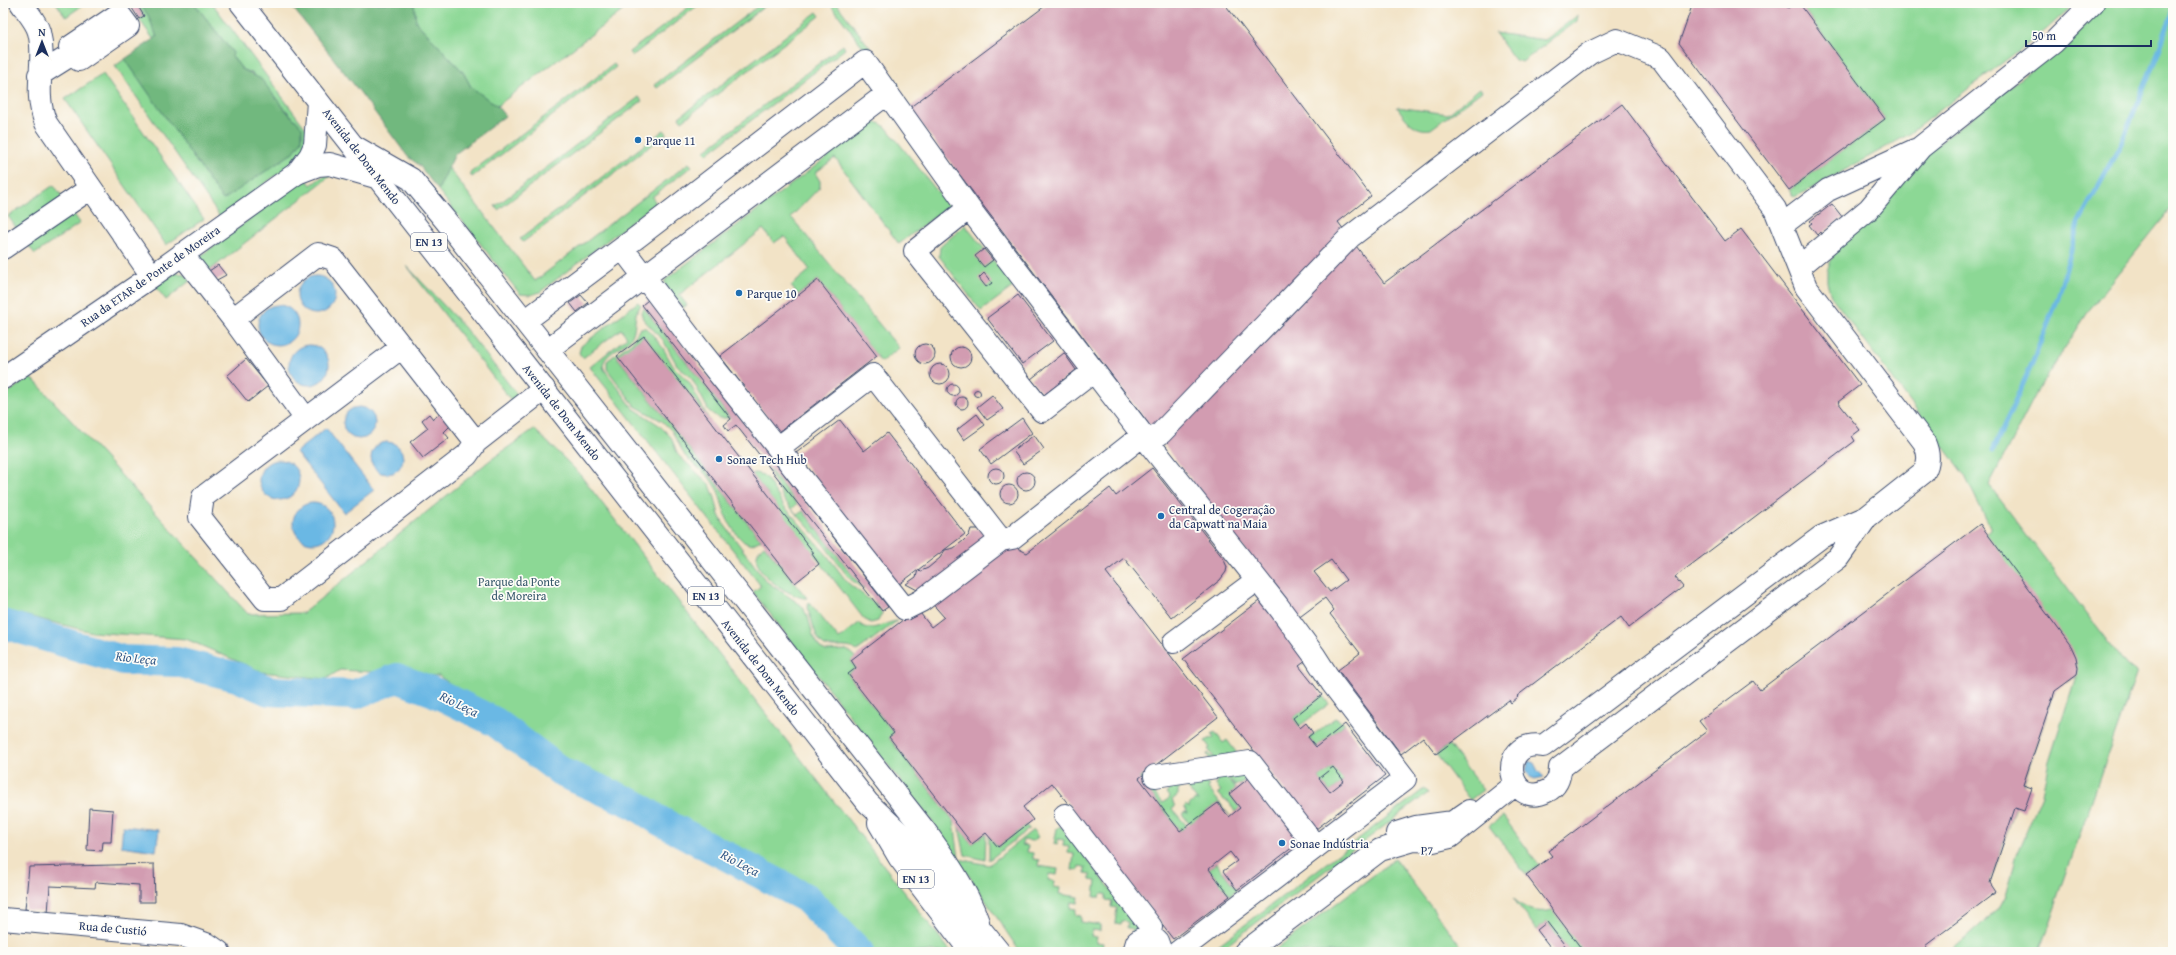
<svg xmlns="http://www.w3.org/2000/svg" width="2176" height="955" viewBox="0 0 2176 955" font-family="'Gentium Book Plus',serif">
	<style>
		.green { fill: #8cd895; stroke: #54847a }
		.forest { fill: #71b87e; stroke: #46746e }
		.water { fill: #6bb8e4; stroke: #4374a1 }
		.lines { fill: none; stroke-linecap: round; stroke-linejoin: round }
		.stream { stroke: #6bb8e4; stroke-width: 5 }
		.river { stroke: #6bb8e4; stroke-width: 30 }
		.building { fill: #d29cb1; fill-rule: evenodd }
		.minor-casing { stroke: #3b4a6e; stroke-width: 24 }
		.major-casing { stroke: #3b4a6e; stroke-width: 24 }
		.minor { stroke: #fff; stroke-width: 22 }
		.major { stroke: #fff; stroke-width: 22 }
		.poi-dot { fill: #1f6fb2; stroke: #fdfcf7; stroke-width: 1.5 }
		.labels { text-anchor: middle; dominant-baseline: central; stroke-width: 3.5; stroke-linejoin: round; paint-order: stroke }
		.shield { fill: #fdfcf7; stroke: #5f6c8c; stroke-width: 1 }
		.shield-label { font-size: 11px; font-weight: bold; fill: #1b2f5e }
		.poi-label { font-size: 12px; fill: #1b2f5e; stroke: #fdfcf7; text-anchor: start }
		.street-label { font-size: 12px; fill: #1b2f5e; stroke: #fdfcf7 }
		.park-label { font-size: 12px; fill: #37596c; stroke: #fdfcf7 }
		.water-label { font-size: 13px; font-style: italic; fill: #335886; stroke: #fdfcf7 }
	</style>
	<rect width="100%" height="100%" fill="#fdfcf7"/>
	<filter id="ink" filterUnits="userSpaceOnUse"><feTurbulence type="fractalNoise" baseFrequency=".025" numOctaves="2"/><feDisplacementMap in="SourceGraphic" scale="8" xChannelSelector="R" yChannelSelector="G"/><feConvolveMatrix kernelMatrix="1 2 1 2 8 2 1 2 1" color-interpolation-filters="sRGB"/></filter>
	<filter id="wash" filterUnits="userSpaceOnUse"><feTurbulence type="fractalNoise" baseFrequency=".012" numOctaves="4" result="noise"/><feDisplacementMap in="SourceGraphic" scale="16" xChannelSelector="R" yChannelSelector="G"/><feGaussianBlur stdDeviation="0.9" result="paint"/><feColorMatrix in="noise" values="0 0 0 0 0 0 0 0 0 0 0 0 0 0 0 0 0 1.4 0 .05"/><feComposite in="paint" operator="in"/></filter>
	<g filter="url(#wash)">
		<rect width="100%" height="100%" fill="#f2e3c6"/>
		<path class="green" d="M56,3H86L66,17Z
			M136,3H139L148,15L157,37L154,40L139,19L144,16Z
			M194,3H212L307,130L306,153L220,217L115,66L125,59L223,200L294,152L302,140V127L252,73L242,69L232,56L233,53Z
			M414,3H633L497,106L471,87L463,72L416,22Z
			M694,3H701L632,56L629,52Z
			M762,3H769L657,88L654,85Z
			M829,3H836L899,86L891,83Z
			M1799,3H2075L2047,29L1906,136L1807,191L1794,197L1789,190L1885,119Z
			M2105,3H2173V206L2090,309L2039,388L1989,485L2127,667L2137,671L2039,952H1950L1998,909L2005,896L2016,855L2042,794L2049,761L2076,676L2063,685L2051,669L2042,675L2055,691L1990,883L1913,952H1570L1547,922L1537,930L1513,898C1524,909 1537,914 1552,910L1991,529L1965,476L1831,296L1827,282V270L1836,249L1926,154L2075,35Z
			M817,12L820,16L815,20L682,121L679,117Z
			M1578,15L1577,21L1522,62L1515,60L1495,33L1545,40Z
			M843,45L845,49L707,154L704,151Z
			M614,64L616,67L472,177L470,173Z
			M103,74L204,219L166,245L65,99Z
			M1480,88L1482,91L1431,129C1414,132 1406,119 1397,107L1448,114Z
			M639,97L642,101L498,210L495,206L500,203Z
			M872,123H879L886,127L949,206L899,244L835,158L815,173L820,181V187L791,217L899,348L881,362L818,280L798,295L791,286L810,270L784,236L774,243L763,229L679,295L687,305L683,308L665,285V280Z
			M664,130L667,133L538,231L523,242L520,239Z
			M689,163L692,166L652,197L656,203L540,292L531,295L520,294L438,190L448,167L535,281Z
			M334,173L209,271L198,258L305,177L311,185L322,177Z
			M54,185L63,198L17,229L8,216Z
			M71,210L80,223L35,254L26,242Z
			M965,225L1014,286L981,311L939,256L940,247Z
			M407,266L464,327L516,393L517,398L513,403Z
			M175,273L184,274L191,280L166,300L155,286Z
			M638,302L641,305C631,314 639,330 629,340C622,348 599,356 604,369L633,408L659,425L671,437L678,455L710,485L715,498L719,515L723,523L766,581L801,605L808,617L813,635L820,648L826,651L847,650L855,657L851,661L856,668L848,674L894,733L889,738L954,821L959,859L989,865L1033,830L1038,837L1033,841L1023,840L1022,845L1028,846L1027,852L1033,853V859L1039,860L1038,866L1058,869L1057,875L1049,874L1048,880L1055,881L1054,887L1060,888L1059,894L1079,897L1078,903L1071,902L1070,908L1076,909L1075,915L1081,916V922L1100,925V931L1092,930L1091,936L1097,937L1096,942L1103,943L1102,950L1116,952H1020L935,825L753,592L761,586L590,367L627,337L621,329L583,358L579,353L581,346Z
			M644,308L730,418H718L709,411L692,379L677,365L663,340L643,319L641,312Z
			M640,328H647L663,348L673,366L689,382L709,420L644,336L617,357L761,540L751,545L744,542L737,535L727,519L718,491L709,477L685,456L672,431L662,421L635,406L607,369V361L632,342Z
			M29,378L34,380L248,614L303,613L489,461L534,429L577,471L951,952H863L803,887L631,792L558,760L439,676L340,670L326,679L262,672L186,639L92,632L3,610V396Z
			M768,468L797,504L792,509L797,515L803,511L864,590L849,578L821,541L784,500Z
			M755,473L763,475L767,479L784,506L826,554L848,583L875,604L882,613L878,621L871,623L864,619L752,474Z
			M764,545L807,598C798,601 736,568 764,545Z
			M809,602L839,639L859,623C869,635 885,622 897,621L857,651C846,642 828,652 821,643C813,632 813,620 807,608Z
			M1322,695L1329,704L1299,726L1293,718Z
			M1335,718L1345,724L1316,747L1309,738Z
			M1215,732L1223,743L1227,740L1239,756L1222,762L1218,759L1213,765L1207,754L1208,753L1213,758L1214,757L1208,749L1210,748L1205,741L1214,737L1212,734Z
			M1449,745L1483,790L1470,800L1436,754Z
			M1333,767L1344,781L1330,792L1319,778Z
			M1241,769L1251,777L1235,786L1227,775L1228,774L1231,777L1234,770L1238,776Z
			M1200,775L1209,786L1208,788L1230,816L1218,803L1190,824L1182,814L1185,812L1188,813L1184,807L1186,805L1189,808V805L1195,800L1198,801L1186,786L1189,784L1187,780Z
			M1213,775H1225L1236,789L1229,794L1240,808L1235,812L1229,802L1224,800L1218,793L1221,791L1215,784L1218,782Z
			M1141,776L1162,803L1170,798L1166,793L1169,791L1168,787L1176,782L1181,788L1178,790V795L1172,800L1175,807L1172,809L1187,826L1180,831L1139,778Z
			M1424,789L1428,793L1218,952H1193L1197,948L1206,947L1209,952Z
			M1503,816L1539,865L1526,875L1489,826Z
			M1026,825L1029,829L989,860V836L998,847Z
			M1061,826L1140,926L1132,938L1133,929L1127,928L1128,922L1122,921L1121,924L1115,923L1117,908L1111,907L1112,901L1106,900V894H1101L1100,897H1094L1096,881L1090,880V874L1085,873V867L1079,866L1078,871L1072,870L1074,854L1068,853L1069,847L1063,846L1064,840L1058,839L1057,845L1054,844L1057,828Z
			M959,827L972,844L986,833L985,860L965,855Z
			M1395,859L1465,952H1272Z
			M1216,863L1237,890L1230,896L1209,869Z"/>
		<path class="forest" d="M139,3H194L233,53L232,56L242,69L261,79L287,112L302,127V140L294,152L223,200L125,59L157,37L148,15Z
			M289,3H414L416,22L463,72L471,87L497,106L505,116L455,154L438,190L419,165L408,157L359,91Z"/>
		<path class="water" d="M297 295a19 19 0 1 1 38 0a19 19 0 1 1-38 0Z
			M258 325a20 20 0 1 1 40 0a20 20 0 1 1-40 0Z
			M289 365a20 20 0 1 1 40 0a20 20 0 1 1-40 0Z
			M343 423a16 16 0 1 1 32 0a16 16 0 1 1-32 0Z
			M326,428L374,490L344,513L296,452Z
			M371 458a16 16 0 1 1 32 0a16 16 0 1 1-32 0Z
			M259 480a20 20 0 1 1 40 0a20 20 0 1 1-40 0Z
			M293 523a20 20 0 1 1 40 0a20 20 0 1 1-40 0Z
			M1529,761L1534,763L1538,771L1544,777L1535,779L1530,777L1526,770Z
			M123,826L159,830L156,851L121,846Z"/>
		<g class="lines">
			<path class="stream" d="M1993,450L2031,366L2058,298L2078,224L2119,148L2158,53L2173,11"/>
			<path class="river" d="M3,624L123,660L177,662L237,677L269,691L353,695L397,678L434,692L495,722L563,773L636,805L660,821L806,898L859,952"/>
		</g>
		<g id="blocks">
			<path class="building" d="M133,3H136L144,16L139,19L130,5Z
				M1049,3H1224L1371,196L1338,222L1384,283L1622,104L1725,241L1741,229L1860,385L1838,402L1860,430L1852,436L1855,441L1675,577L1683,587L1629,628L1621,617L1517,696L1518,697L1511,703L1509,700L1436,754L1423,737L1401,754L1338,670L1360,653L1330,614L1334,610L1325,598L1297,619L909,108ZM1331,560L1346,580L1330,592L1314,572Z
				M1693,3H1784L1788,8L1795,3H1799L1885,119L1789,190L1679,43Z
				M1832,204L1843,218L1821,234L1820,232L1817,235L1809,225L1812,223L1810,221Z
				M984,249L993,260L984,267L975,256Z
				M218,265L226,275L213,282L209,271Z
				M984,273L992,283L986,287L979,278Z
				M818,280L877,356L779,432L720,356Z
				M581,295L588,303L577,312L570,303Z
				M1018,295L1053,341L1022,364L987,318Z
				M648,300L888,607L882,611L736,425L728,431L724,425L731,419L642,305Z
				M644,336L814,553L812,554L819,564L795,583L617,356Z
				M915 354a10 10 0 1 1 20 0a10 10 0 1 1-20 0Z
				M951 357a10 10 0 1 1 20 0a10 10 0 1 1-20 0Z
				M1064,353L1076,370L1044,395L1031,379Z
				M246,359L268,386L248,402L227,376Z
				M930 374a10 10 0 1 1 20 0a10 10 0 1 1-20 0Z
				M947 390a6 6 0 1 1 12 0a6 6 0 1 1-12 0Z
				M973.5 393a3.5 3.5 0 1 1 7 0a3.5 3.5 0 1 1-7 0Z
				M992,395L1003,409L987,420L977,407Z
				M956 403a6 6 0 1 1 12 0a6 6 0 1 1-12 0Z
				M441,413L451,425L444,432L449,438L423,458L410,442L428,428L422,420L429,414L433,419Z
				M977,414L985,425L964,440L957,430Z
				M1022,418L1032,433L991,464L980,449Z
				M840,420L864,451L887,433L965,534L918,570L921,571L928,568L940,558L945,550L954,548L963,541L969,535L971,529H979L1027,553L1110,488L1116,496L1152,468L1223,558L1227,567L1226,572L1220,580L1172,618L1124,558L1106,572L1218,717L1139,778L1180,831L1218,803L1229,817L1235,812L1240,808L1229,794L1249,778L1303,814L1183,659L1263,598L1310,658L1299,666L1322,695L1293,718L1300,728L1306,723L1313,733L1308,737L1316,747L1345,724L1385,776L1237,890L1223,871L1237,861L1230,852L1216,863L1209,869L1230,896L1173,939L1052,783L1023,807L1033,820L998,847L986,833L972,844L889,737L894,733L848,674L856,668L851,660L917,609L931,627L944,617L923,593L906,584L916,577L918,570L898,585L796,453ZM1333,767L1344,781L1330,792L1319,778Z
				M1034,435L1044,449L1023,464L1013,451Z
				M988 476a8 8 0 1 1 16 0a8 8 0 1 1-16 0Z
				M1017 481a9 9 0 1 1 18 0a9 9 0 1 1-18 0Z
				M1000 494a9 9 0 1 1 18 0a9 9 0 1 1-18 0Z
				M1980,524L2071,646L2076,657L2078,668L2077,675L2055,691L2023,785L2032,788L2024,811L2015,808L1990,883L1996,892L1925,946L1930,952H1584L1526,875L1552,856L1548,851L1707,731L1699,721L1753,681L1760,690Z
				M89,808L113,810L111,842H103L102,851L87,850Z
				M154,864L155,902H139V885L96,882L95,888L50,886L48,913L25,909L29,867Z
				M1547,922L1570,952H1554L1537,930Z"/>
		</g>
	</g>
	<g filter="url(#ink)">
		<use href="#blocks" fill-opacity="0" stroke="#3b4a6e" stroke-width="1"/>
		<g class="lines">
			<defs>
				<path id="minor" d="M21,3C27,12 36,21 39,32C47,62 32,90 46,123L152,276
					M119,14L128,26L79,60L70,47Z
					M39,75L74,53
					M355,147L411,179L446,221L925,831C946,860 966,888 978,922
					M969,208L915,251L1042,411L1094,371
					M1782,225L1828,190L1915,150
					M3,248L91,188
					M623,249L699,349L778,448
					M182,254L233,319L318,254L333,259L476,442L467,455L281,599H265L200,517L203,497L402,347
					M1799,267L1869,209L1921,147L2054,42L2093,3
					M233,319L306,419
					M525,321L640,235L865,62L969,208L1148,442L1278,606L1314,655L1332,683L1405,779L1178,952
					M547,350L888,93
					M3,378L152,276L297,173
					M476,442L544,389
					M1148,442L1161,433L1350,237L1590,53L1617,40L1661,58L1775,209L1806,287L1924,442C1929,453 1930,462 1924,472L1867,517L1821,537L1543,746C1495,738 1508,811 1547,791C1556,787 1560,778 1560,768L1838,558L1867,517
					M1001,540L873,375L778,448L905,609L921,601L1001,540L1012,538L1143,435
					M1174,642L1257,580
					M1155,776L1250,762L1316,847
					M1065,815L1151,927L1149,937
					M1397,833L1416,827L1453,822L1469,811
					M1134,952L1137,942C1144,936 1150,935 1157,941L1161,952
					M1245,952L1380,850L1414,840L1433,841L1450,837L1516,784"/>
				<path id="major" d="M241,3L868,803L911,844L999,952
					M297,173L318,165L330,164L379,178
					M297,173L310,156L315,145L318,101
					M879,823L899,857L971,952
					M3,919L181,935L209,945L219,952"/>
			</defs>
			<use href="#minor" class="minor-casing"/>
			<use href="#major" class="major-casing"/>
			<use href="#minor" class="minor"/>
			<use href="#major" class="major"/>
		</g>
	</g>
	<g class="poi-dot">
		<circle cx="638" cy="140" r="4"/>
		<circle cx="739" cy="293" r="4"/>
		<circle cx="719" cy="459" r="4"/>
		<circle cx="1161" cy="516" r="4"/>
		<circle cx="1282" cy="843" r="4"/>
	</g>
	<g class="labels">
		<g class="shield">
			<rect x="411" y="233" width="36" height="18" rx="3"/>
			<rect x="688" y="587" width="36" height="18" rx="3"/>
			<rect x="898" y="870" width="36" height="18" rx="3"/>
		</g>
		<g class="shield-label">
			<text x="429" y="242">EN 13</text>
			<text x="706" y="596">EN 13</text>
			<text x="916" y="879">EN 13</text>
		</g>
		<g class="poi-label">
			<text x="646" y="140">Parque 11</text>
			<text x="747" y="293">Parque 10</text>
			<text x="727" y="459">Sonae Tech Hub</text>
			<text x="1169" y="509">Central de Cogeração<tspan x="1169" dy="14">da Capwatt na Maia</tspan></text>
			<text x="1290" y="843">Sonae Indústria</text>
		</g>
		<g class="street-label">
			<text transform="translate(362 156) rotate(52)">Avenida de Dom Mendo</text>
			<text transform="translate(150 276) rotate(-35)">Rua da ETAR de Ponte de Moreira</text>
			<text transform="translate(562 412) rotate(52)">Avenida de Dom Mendo</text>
			<text transform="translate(761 667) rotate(52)">Avenida de Dom Mendo</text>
			<text transform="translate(1427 850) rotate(1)">P7</text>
			<text transform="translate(113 928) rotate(5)">Rua de Custió</text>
		</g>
		<g class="park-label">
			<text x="519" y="581">Parque da Ponte<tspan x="519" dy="14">de Moreira</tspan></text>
		</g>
		<g class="water-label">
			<text transform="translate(136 658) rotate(6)">Rio Leça</text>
			<text transform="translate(459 704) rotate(26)">Rio Leça</text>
			<text transform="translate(740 863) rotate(28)">Rio Leça</text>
		</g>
	</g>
	<rect width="2176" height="955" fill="none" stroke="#fdfcf7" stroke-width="16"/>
	<g transform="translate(42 42)" stroke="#fdfcf7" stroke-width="3" paint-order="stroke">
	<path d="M0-3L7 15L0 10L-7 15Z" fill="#1b2f5e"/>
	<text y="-6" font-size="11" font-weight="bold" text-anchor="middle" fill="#1b2f5e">N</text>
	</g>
	<path d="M2026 40v6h125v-6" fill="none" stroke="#1b2f5e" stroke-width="2"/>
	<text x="2032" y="40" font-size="12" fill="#1b2f5e" stroke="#fdfcf7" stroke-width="3" paint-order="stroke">50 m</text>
</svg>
